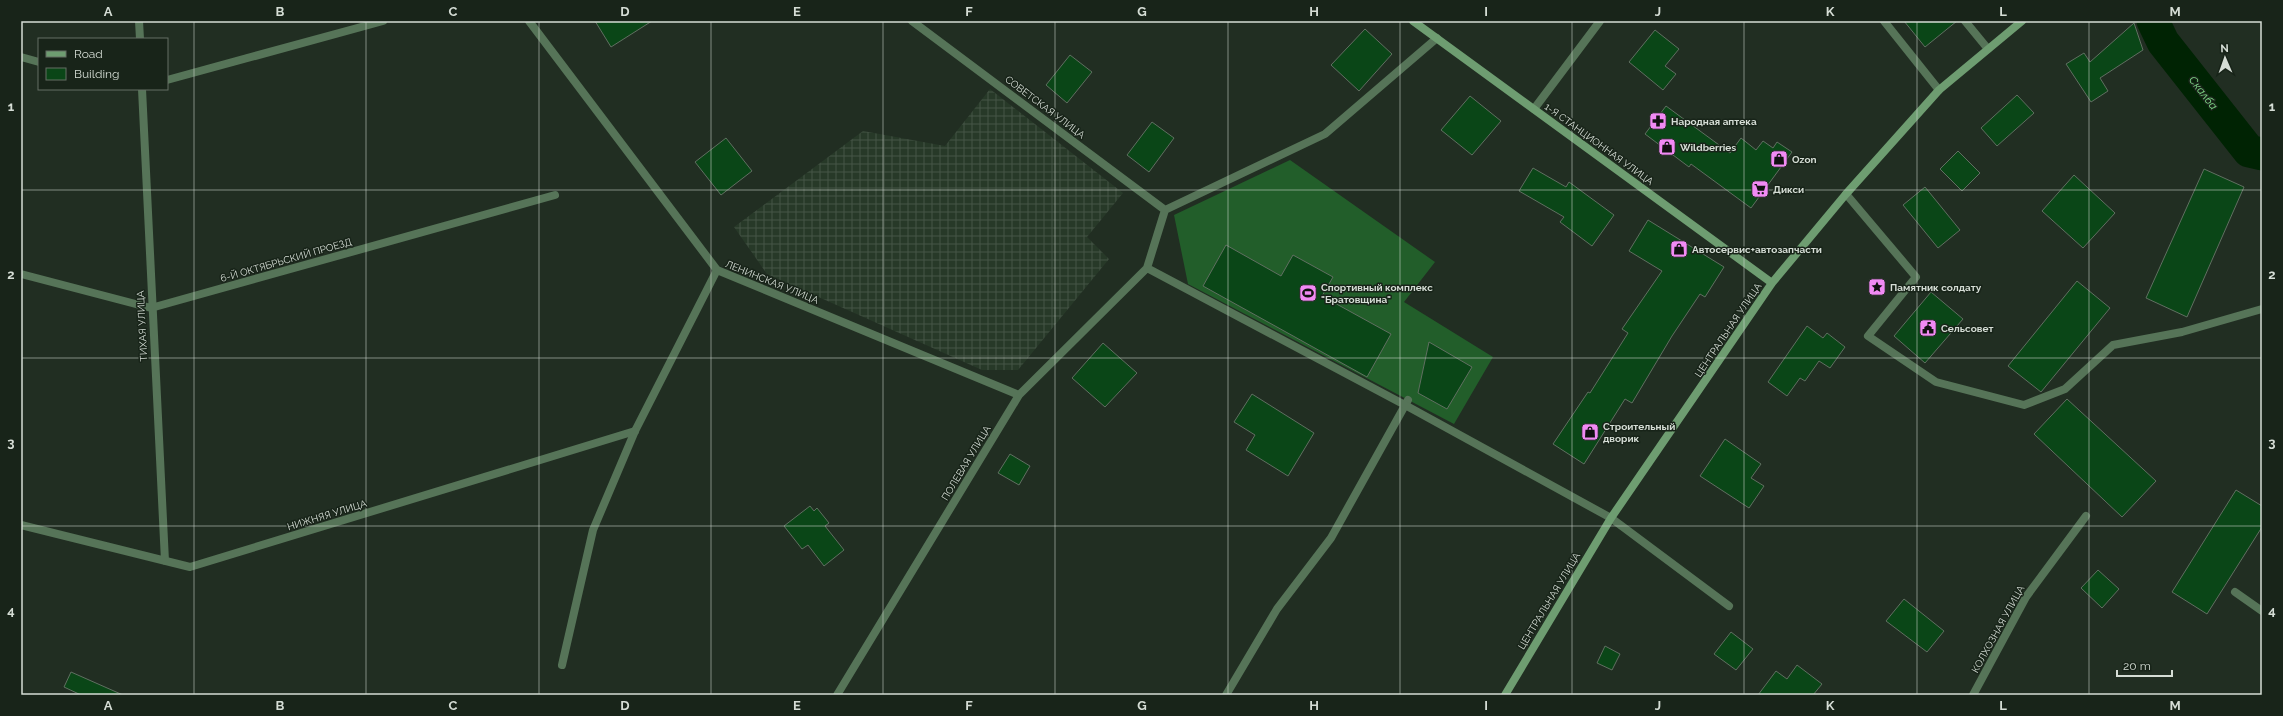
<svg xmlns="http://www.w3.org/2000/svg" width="2283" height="716" viewBox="0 0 2283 716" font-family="Raleway,sans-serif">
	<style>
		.industrial { fill: url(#industrial-grid) }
		.pitch { fill: #225e2a }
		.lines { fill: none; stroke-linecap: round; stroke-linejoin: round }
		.river { stroke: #002303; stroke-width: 33 }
		.building { fill: #0a4617; stroke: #606f61 }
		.service { stroke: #567458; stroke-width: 8 }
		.minor { stroke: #567458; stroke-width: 8 }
		.secondary { stroke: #6e9d71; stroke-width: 8 }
		.grid { fill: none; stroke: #d5ddd5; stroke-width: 1; stroke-opacity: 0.55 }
		.labels { text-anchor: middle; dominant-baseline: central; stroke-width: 3; stroke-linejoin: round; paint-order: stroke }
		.street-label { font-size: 10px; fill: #d5ddd5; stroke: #182419 }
		.poi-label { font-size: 10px; font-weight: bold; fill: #d5ddd5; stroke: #182419; text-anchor: start }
		.water-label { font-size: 11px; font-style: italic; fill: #84e48d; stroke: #182419 }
		.neatline { fill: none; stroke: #d5ddd5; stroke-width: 1.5 }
		.grid-label { font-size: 13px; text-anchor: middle; font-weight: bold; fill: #d5ddd5 }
	</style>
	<defs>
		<pattern id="industrial-grid" width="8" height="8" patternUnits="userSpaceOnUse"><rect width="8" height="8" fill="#273928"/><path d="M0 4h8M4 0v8" fill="none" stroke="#455546"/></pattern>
	</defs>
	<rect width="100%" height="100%" fill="#212e22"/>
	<path class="industrial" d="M990,89L1123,193L1087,237L1109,259L1018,370H982L767,274L734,227L863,131L945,146Z"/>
	<path class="pitch" d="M1290,160L1435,262L1404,302L1493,357L1454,424L1188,284L1174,215Z"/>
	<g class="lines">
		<path class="river" d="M2153,21L2163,42L2249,151L2262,154"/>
	</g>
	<path class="building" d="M595,21H652L611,47Z
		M1904,21H1957L1925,47Z
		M2134,23L2143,50L2100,78L2108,91L2091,102L2066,64L2084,53L2090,62Z
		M1365,29L1392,54L1359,91L1331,65Z
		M1655,30L1679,49L1665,66L1676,74L1663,90L1629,62Z
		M1070,55L1092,72L1067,103L1046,85Z
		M2017,95L2034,113L1997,146L1981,128Z
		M1470,96L1501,121L1472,155L1441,130Z
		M1666,106L1730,153L1741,138L1756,150L1763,141L1773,148L1777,142L1792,152L1751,208L1691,164L1689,167L1645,134Z
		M1152,122L1174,138L1149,172L1127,155Z
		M726,138L752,171L721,195L695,162Z
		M1958,151L1980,173L1962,191L1940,169Z
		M1533,168L1566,187L1569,182L1614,215L1592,246L1560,222L1564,217L1519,191Z
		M2204,169L2244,187L2187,317L2146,298Z
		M2074,175L2115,213L2083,248L2042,211Z
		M1925,187L1960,230L1938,248L1903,205Z
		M1648,220L1724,267L1705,297L1700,294L1672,336L1632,403L1625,399L1584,464L1553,444L1588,392L1590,393L1628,333L1622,329L1662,271L1629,251Z
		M1226,245L1281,276L1293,255L1333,277L1322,296L1391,334L1367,377L1203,286Z
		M2077,281L2110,308L2041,392L2008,366Z
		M1931,292L1963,319L1925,363L1894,336Z
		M1807,326L1823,338L1827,333L1845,347L1830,368L1819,361L1805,381L1800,378L1787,396L1768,382Z
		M1429,342L1472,367L1447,409L1418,393Z
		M1103,343L1137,373L1105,407L1072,378Z
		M1252,394L1314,433L1288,476L1246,450L1255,435L1234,422Z
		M2067,399L2156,481L2122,517L2034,434Z
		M1725,439L1761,464L1751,478L1764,486L1749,508L1700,476Z
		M1010,454L1030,466L1019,485L998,473Z
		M2236,490L2262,506V527L2207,614L2172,592Z
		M810,506L814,511L817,508L829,523L825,526L844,550L824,566L808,545L802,549L784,526Z
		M2098,570L2119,589L2102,608L2081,588Z
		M1904,599L1944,631L1927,652L1886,621Z
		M1731,632L1753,649L1736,670L1714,654Z
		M1605,646L1620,654L1612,670L1597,663Z
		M1797,665L1822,684L1813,695H1758L1776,671L1787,679Z
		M71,672L123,695H81L64,687Z"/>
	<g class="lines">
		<path class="service" d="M1884,21L1939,90
			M1534,109L1600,21
			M1846,194L1916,277L1868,336L1936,382L2024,405L2065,389L2113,345L2182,332L2262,309
			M1611,518L1729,606
			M562,665L593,530L635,431L717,270
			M1226,695L1277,609L1331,538L1408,400"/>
		<path class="minor" d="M139,21L140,39
			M529,21L717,270L1019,395
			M912,21L1165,210
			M1965,21L1988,49
			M21,57L39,62
			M167,80L383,21
			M142,89L165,561
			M1147,268L1405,405L1611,518
			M21,274L151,308L555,195
			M21,525L190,567L635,431
			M2235,592L2262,611
			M837,695L1019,395L1147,268L1165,210L1325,134L1437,38
			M1973,695L2026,597L2086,516"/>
		<path class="secondary" d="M1413,21L1772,283
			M1505,695L1611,518L1772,283L1846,194L1939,90L2022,21"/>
	</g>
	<path class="grid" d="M194,21V695M366,21V695M539,21V695M711,21V695M883,21V695M1055,21V695M1228,21V695M1400,21V695M1572,21V695M1744,21V695M1917,21V695M2089,21V695M21,190H2262M21,358H2262M21,526H2262"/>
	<defs>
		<symbol id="pharmacy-square" viewBox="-11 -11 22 22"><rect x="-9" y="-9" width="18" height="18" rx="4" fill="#f18af4" stroke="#182419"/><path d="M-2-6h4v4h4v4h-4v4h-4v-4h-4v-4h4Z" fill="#111"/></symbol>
		<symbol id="shop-square" viewBox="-11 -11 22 22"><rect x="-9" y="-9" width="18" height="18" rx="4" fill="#f18af4" stroke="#182419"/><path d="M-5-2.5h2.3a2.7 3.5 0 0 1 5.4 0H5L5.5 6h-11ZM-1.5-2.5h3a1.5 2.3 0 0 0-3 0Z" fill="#111"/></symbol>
		<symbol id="supermarket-square" viewBox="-11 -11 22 22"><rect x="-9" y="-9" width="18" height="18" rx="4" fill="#f18af4" stroke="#182419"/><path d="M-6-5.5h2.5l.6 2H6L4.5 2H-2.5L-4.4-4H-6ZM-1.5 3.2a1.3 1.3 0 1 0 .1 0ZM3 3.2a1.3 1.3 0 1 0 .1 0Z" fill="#111"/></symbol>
		<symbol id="sight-square" viewBox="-11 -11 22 22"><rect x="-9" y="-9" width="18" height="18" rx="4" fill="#f18af4" stroke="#182419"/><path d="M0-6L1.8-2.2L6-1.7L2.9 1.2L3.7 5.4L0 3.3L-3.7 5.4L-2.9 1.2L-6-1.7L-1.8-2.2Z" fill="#111"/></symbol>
		<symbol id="stadium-square" viewBox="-11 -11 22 22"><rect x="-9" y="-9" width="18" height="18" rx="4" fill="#f18af4" stroke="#182419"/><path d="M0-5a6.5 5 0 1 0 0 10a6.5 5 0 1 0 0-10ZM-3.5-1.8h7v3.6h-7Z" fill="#111"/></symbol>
		<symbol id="civic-square" viewBox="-11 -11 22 22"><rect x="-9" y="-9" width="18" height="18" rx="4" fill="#f18af4" stroke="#182419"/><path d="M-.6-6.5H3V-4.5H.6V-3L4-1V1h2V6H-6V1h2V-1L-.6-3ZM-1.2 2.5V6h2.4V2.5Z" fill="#111"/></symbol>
	</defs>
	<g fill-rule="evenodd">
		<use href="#pharmacy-square" x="1648" y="111" width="20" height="20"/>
		<use href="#shop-square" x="1657" y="137" width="20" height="20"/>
		<use href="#shop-square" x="1769" y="149" width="20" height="20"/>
		<use href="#supermarket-square" x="1750" y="179" width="20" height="20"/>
		<use href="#shop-square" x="1669" y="239" width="20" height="20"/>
		<use href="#sight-square" x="1867" y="277" width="20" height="20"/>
		<use href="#stadium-square" x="1298" y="283" width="20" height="20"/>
		<use href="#civic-square" x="1918" y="318" width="20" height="20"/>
		<use href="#shop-square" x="1580" y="422" width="20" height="20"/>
	</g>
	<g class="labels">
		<g class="street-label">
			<text transform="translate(1045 107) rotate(37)">СОВЕТСКАЯ УЛИЦА</text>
			<text transform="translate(1599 144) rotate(36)">1-Я СТАНЦИОННАЯ УЛИЦА</text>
			<text transform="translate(286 260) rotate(-16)">6-Й ОКТЯБРЬСКИЙ ПРОЕЗД</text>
			<text transform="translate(772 282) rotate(22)">ЛЕНИНСКАЯ УЛИЦА</text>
			<text transform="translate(142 326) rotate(-93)">ТИХАЯ УЛИЦА</text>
			<text transform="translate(1728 330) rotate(-56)">ЦЕНТРАЛЬНАЯ УЛИЦА</text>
			<text transform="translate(966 463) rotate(-59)">ПОЛЕВАЯ УЛИЦА</text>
			<text transform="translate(327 515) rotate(-17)">НИЖНЯЯ УЛИЦА</text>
			<text transform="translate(1549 601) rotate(-59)">ЦЕНТРАЛЬНАЯ УЛИЦА</text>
			<text transform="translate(1998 629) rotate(-61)">КОЛХОЗНАЯ УЛИЦА</text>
		</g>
		<g class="poi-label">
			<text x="1671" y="121">Народная аптека</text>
			<text x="1680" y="147">Wildberries</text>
			<text x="1792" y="159">Ozon</text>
			<text x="1773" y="189">Дикси</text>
			<text x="1692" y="249">Автосервис+автозапчасти</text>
			<text x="1321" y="287">Спортивный комплекс<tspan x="1321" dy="12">"Братовщина"</tspan></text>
			<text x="1890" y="287">Памятник солдату</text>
			<text x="1941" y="328">Сельсовет</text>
			<text x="1603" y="426">Строительный<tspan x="1603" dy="12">дворик</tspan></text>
		</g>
		<g class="water-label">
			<text transform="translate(2203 93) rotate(52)">Скалба</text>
		</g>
	</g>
	<rect width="2283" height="716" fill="none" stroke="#182419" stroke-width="44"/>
	<rect x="38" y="38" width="130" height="52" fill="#182419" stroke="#646e64"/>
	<rect x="46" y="51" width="20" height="6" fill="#6e9d71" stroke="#646e64"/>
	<text x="74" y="58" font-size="12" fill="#d5ddd5">Road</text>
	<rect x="46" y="68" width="20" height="12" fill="#0a4617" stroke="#646e64"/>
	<text x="74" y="78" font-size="12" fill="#d5ddd5">Building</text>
	<g transform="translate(2225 58) rotate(358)" stroke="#182419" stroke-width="3" paint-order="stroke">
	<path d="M0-3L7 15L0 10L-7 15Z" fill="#d5ddd5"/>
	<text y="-6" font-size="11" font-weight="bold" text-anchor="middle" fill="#d5ddd5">N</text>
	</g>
	<path d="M2117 670v6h55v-6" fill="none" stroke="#d5ddd5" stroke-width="2"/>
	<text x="2123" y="670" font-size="12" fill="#d5ddd5" stroke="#182419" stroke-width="3" paint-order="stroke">20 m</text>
	<rect x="22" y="22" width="2239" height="672" class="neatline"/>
	<g class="grid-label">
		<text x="108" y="16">A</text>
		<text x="280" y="16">B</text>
		<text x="453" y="16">C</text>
		<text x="625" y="16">D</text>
		<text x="797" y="16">E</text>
		<text x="969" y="16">F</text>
		<text x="1142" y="16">G</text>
		<text x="1314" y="16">H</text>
		<text x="1486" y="16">I</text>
		<text x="1658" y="16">J</text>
		<text x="1830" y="16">K</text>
		<text x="2003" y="16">L</text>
		<text x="2175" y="16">M</text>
		<text x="11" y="111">1</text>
		<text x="2272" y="111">1</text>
		<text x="11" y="279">2</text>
		<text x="2272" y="279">2</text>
		<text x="11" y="447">3</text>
		<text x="2272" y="447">3</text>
		<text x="11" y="615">4</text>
		<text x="2272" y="615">4</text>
		<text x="108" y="710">A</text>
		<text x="280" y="710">B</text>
		<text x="453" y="710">C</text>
		<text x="625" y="710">D</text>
		<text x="797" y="710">E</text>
		<text x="969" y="710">F</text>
		<text x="1142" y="710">G</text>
		<text x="1314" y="710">H</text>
		<text x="1486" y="710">I</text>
		<text x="1658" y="710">J</text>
		<text x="1830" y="710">K</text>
		<text x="2003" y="710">L</text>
		<text x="2175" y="710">M</text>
	</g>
</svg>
